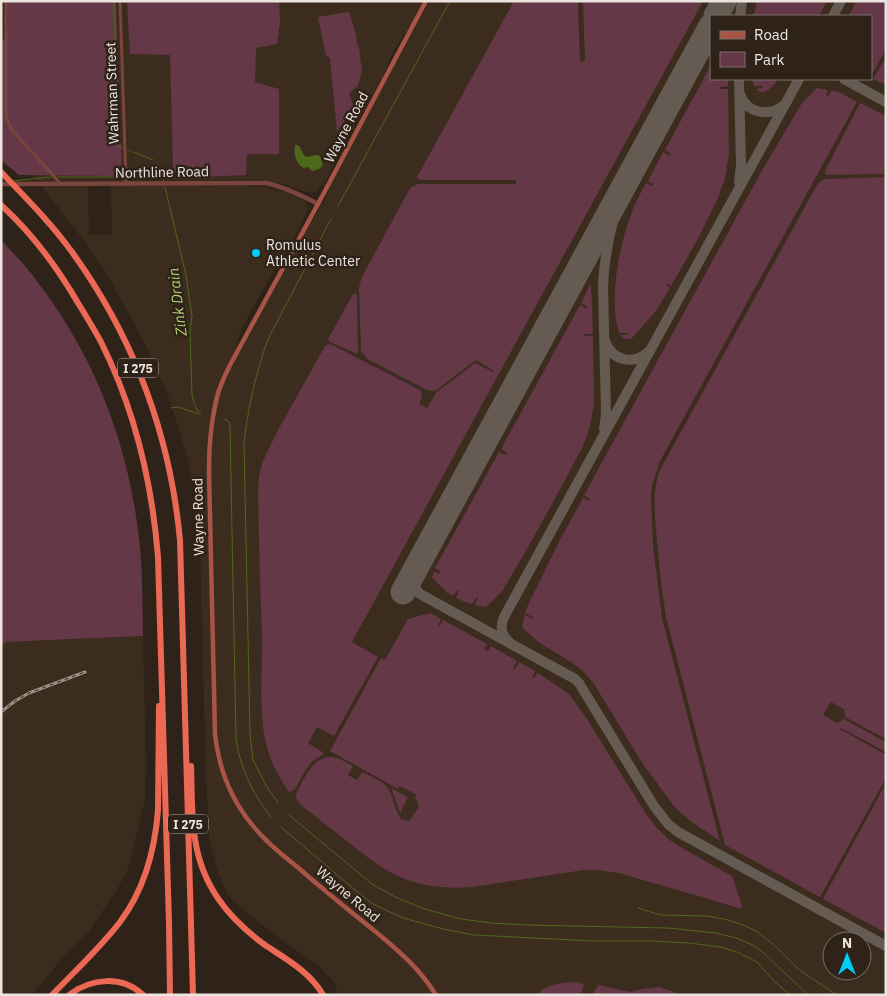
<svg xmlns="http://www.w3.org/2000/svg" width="887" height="996" viewBox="0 0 887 996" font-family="'IBM Plex Sans',sans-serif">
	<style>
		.built { fill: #3c2c1d; fill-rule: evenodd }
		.green { fill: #643846 }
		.water { fill: #4e681c }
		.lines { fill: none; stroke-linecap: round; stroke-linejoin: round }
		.stream { stroke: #4e681c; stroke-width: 1 }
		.taxiway { stroke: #665b52; stroke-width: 10 }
		.runway { stroke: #665b52; stroke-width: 25 }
		.minor { stroke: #7a453c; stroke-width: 3 }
		.tertiary { stroke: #7a453c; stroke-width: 4.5 }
		.secondary { stroke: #a85446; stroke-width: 4.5 }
		.motorway { stroke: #eb6954; stroke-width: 6 }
		.rail-casing { stroke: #9d938b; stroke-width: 3 }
		.rail { stroke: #2f2319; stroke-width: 1; stroke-dasharray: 4; stroke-linecap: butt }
		.poi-dot { fill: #00cbf9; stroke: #2f2319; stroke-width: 2 }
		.labels { text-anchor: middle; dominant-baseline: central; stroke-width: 5; stroke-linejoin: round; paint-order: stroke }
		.shield { fill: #2f2319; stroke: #b3aaa3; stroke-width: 1 }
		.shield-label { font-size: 12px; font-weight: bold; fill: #ece4de }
		.street-label { font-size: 14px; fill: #ece4de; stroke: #2f2319 }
		.poi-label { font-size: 14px; fill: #ece4de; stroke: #2f2319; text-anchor: start }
		.water-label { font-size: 15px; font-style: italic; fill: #abd26d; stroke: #2f2319 }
	</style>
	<rect width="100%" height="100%" fill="#2f2319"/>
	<path class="built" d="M1,1H424L410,27L401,39L391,56L384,74L326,180L316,192L310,193L279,183L259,180L39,181L1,149Z
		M429,1H886V995H338L335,983L319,966L272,933L244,910L228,895L217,870L210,843L206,780L200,545L195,500L189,462L168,395L148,350L127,310L106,273L85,242L41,185H88L89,235H112L111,185H194L206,187L236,185L265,187L289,193L304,200L307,204L308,208L302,223L280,263L273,271L242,328L236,344L242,346L307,227L314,218L325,200L331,184L366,116ZM711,16H871V79H711ZM832,941H862V971H832Z
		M143,636L146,768L145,799L128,869L119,886L90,930L66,954L32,995H1V646L6,642Z"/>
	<path class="green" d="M7,1H116L122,176L19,175L1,160V41L2,42C11,28 7,17 7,1Z
		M127,1H279L280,23L277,44L256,48L255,82L279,89V154H247L246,175L178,178L177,174L173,170L170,55L130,54Z
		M514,1H578L580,62L585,61L583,1H703L352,642L378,657L334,736L317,727L308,743L324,753C321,757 315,758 311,763C304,771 300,781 295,789L292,791L289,792C282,782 277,773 272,762C256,725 263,674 262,634C260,587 259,540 258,493L259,477L262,463L278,430L325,346L329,344L334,346L420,390C424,394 421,399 419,404L427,408L436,393L475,363L493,372L494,371L476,360L435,391L427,390L367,359L361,351L359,289L360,283L363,275L410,188L418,184H516V180H421L418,179L417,177Z
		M757,1H827L819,16H754Z
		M856,1H886V49L871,76V16H849Z
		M349,12L356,34L357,44L359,47L362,71L358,86L349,93L354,107L337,132L330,58L326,56L318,17Z
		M886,57V85L873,79Z
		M711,65V79H728V86L720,87V89H728L729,154L725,179L717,200L699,237L671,286L667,284L666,285L670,288L656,311L632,338L630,339H624L620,335H627L628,333H619C608,298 620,240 634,207C637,199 642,191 646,183L652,186L653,184L648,181L663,152L670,156L671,154L665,150Z
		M752,79H772L777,81C770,88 765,97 756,89L763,88V86H754Z
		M817,88L828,90L826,95L828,97L831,91L839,92L857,102L660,461L652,485L651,496L653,545L662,618L720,841L689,820L673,805L643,764L594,684L584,672L571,662L538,642L522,627L525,615L532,619L533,617L525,613L528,605L560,540L583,498L589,501L590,499L584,495L764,167L802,103Z
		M860,103L886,116V174L826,175L825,174V171Z
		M886,177V739L845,717L844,709L831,702L823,715L837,723L844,719L886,742V752L841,728L840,729L886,755V778L820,897L725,845L666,617C662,592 659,566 657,540C655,515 651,491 661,468L817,185L821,181L826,179Z
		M1,240C13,253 26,266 36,280C93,354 126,437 138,530C143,565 142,601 143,636L6,642L1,646Z
		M591,283L593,334H584L585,336H593L594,404L591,421L588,433L582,448L564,482L531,542L503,590L486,607L475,605L478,598L477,597L472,604L465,602L456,598L459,591L457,590L453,596L447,592L432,578L434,571L439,574L441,572L435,568L499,452L506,455L507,453L501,449L580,305L587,309L588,307L581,303Z
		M353,294H356L357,296L358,354L330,342L328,339Z
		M430,613L441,619L438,625L440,626L443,620L487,644L484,650L488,651L491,646L517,661L513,668L515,669L519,662L535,671L532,678H534L538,673L569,694L585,716L646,814L656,827L668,839L682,848L732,876L742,905L741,908H739L619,873L597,870H584L472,887C448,889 423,887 400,877C382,869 367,857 352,845C335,832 318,818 301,805C298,802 296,799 296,794C297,791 300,787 301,784C307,773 314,759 328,757C337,756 345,762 353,766L348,775L357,780L362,772C370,776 380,780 386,786C394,795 394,809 401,819L409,821L419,807L417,800L415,798L416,794L399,786L398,789L330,751L381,658L385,660L408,619Z
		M886,783V933L823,899Z
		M391,788L408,797L400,813Z
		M577,982L583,984L584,986L580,995H537C547,983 562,983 577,982Z
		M598,985L631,992L642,989L660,987L681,995H592Z"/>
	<path class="water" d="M295,145H298C302,149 302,155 307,157L316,155L320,156L323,165L319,169L312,171L308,167L303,168C295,162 294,154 295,145Z"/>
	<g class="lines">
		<path class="stream" d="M114,1L117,146L123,148
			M128,151H129
			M133,152L153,160
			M158,166L162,171
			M163,175L164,183
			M58,177H122
			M131,177L156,176L163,177
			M12,181L52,177
			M165,187L186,275L192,316L190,332L192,395C194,403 195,409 201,414
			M338,206L450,1
			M171,408L178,407L199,414
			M224,419L229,422L230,427L236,739C240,768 253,794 271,817
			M278,802L268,789L253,760L250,734L244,443C248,408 256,372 268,339L331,219
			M289,815L372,884L395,897L425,909L461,919L491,923L527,925L668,928L716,933L736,938L753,945L765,954L808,995
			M281,827L355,890L373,904L403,918L443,929L474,935L593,941H652L689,943L720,947L737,952L757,962L774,981L790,995
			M638,908L660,915L707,916L728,920L743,925L758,932L775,946L798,969L835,994
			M1,993L3,995"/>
		<path class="taxiway" d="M740,16L742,1
			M833,16L841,1
			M844,79L886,102
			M740,94C746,113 768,117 783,106
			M739,182L741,165L739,79
			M605,341C612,361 634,366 649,351
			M604,429L606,414L603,286C604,262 608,240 614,217C618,203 624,190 629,176
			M415,569C411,579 413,586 420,594L575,679L579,683L654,806L668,824L678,832L886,946
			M511,644C502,636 499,628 504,617L799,79"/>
		<path class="runway" d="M716,16L724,1
			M403,592L711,26"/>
		<path class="minor" d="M6,1V116L11,129L60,183
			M120,1L126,183"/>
		<path class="tertiary" d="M1,184L266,183C285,187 301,195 318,204"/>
		<path class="secondary" d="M426,1L318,204L230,365C226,373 222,382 219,390C211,417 209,445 209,472L215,734C219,773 234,807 262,836C274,849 289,860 302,871C326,892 351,912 376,932C399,951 420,969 436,995"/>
		<path class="motorway" d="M1,172C26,198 51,223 72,252C134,338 170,434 180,540L193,995
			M1,205C32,233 57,267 78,303C86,316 94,329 101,342C135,410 152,482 158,557L169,923L170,995
			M191,766C192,790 191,815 195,839C202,886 228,918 265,945C286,959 310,972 323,995
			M52,995C75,971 100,948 120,922C144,890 155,849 158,810L159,706
			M69,995C91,978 122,975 143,995"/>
		<defs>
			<path id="rail" d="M1,712L15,701L29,693L85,672"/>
		</defs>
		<use href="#rail" class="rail-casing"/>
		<use href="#rail" class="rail"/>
	</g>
	<circle class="poi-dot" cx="256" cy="253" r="5"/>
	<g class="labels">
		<g class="shield">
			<rect x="118" y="358.5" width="40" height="19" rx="4"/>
			<rect x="168" y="814.5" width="40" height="19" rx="4"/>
		</g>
		<g class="shield-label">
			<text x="138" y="368">I 275</text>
			<text x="188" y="824">I 275</text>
		</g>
		<g class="street-label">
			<text transform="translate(112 93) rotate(-92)">Wahrman Street</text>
			<text transform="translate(346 127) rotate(-62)">Wayne Road</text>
			<text transform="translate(162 172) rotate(-1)">Northline Road</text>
			<text transform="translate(198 517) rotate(-91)">Wayne Road</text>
			<text transform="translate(348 894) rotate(40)">Wayne Road</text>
		</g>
		<g class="poi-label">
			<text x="266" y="245">Romulus<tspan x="266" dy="16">Athletic Center</tspan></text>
		</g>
		<g class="water-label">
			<text transform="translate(177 302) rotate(-97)">Zink Drain</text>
		</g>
	</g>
	<rect width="887" height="996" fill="none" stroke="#ece4de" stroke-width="5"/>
	<rect x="710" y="15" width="162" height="65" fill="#2f2319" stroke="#7b7068"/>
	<rect x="720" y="31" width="25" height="8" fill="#a85446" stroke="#7b7068"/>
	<text x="754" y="40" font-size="15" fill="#ece4de">Road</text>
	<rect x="720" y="52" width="25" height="15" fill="#643846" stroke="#7b7068"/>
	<text x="754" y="65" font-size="15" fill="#ece4de">Park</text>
	<g transform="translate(847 956)"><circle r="24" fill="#2f2319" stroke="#7b7068"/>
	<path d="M0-4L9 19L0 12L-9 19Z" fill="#00cbf9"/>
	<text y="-8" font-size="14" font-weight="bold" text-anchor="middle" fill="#ece4de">N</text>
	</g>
</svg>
